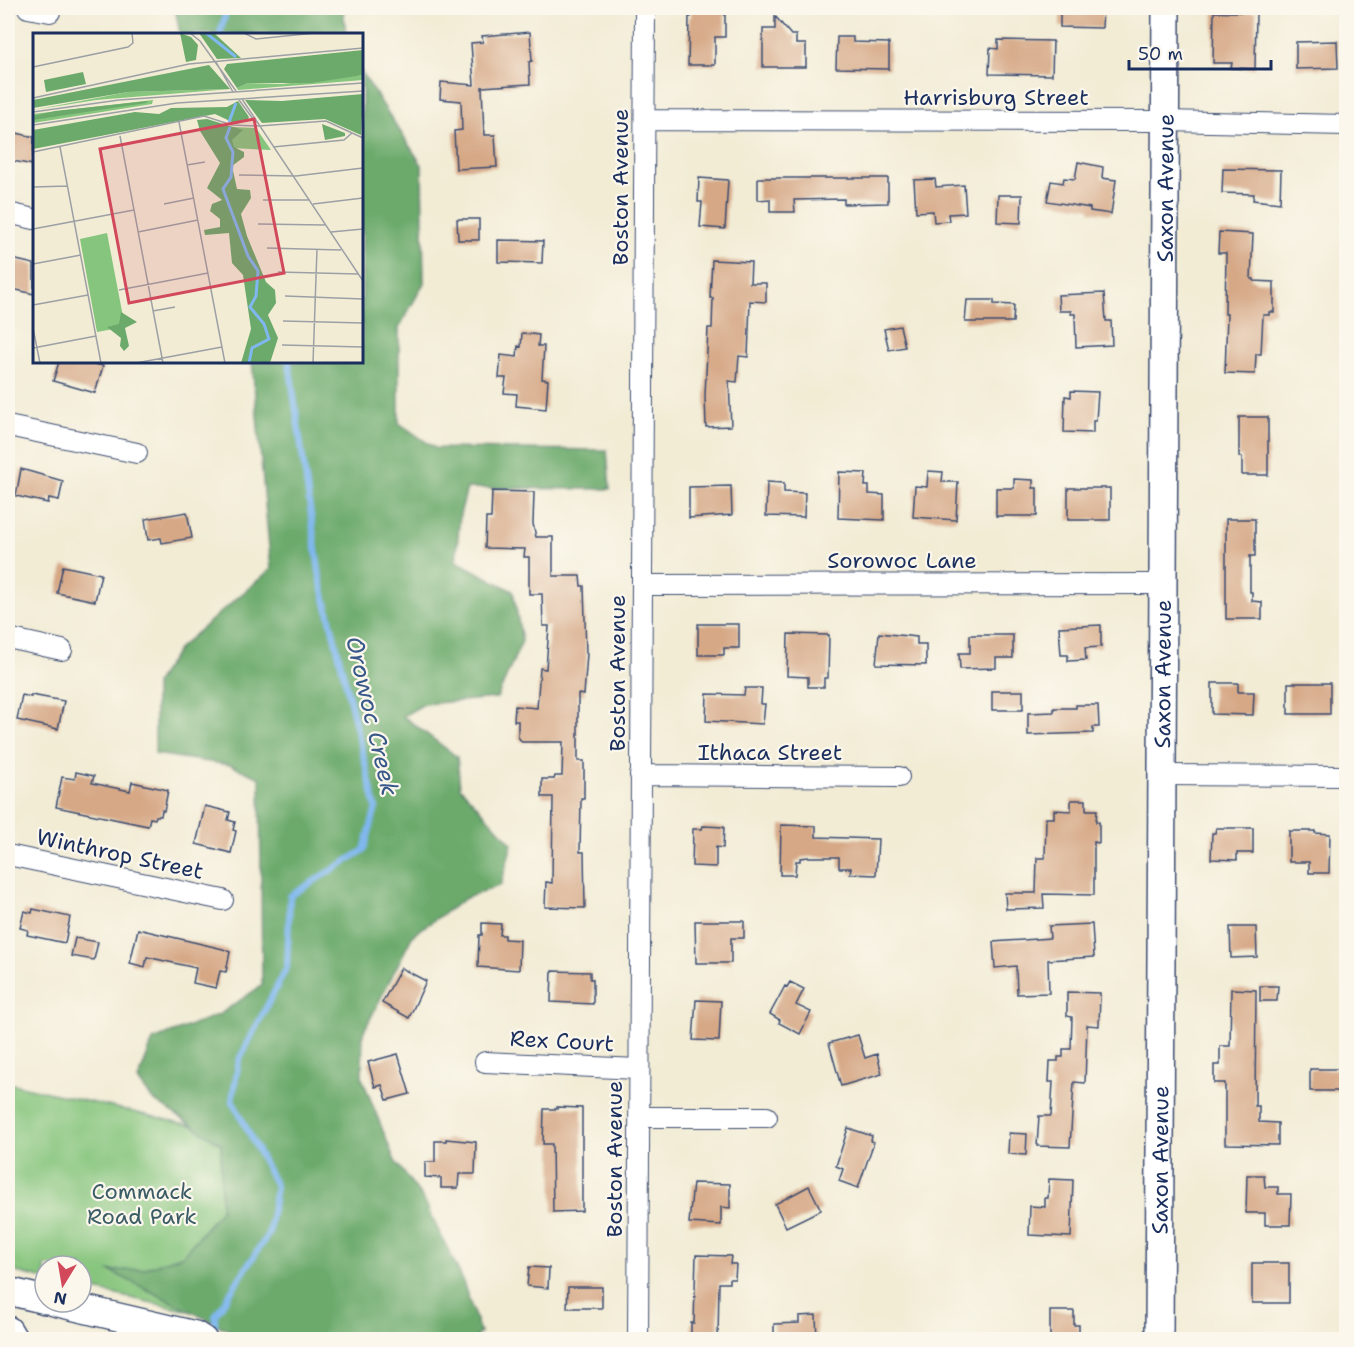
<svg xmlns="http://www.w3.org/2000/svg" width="1354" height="1347" viewBox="0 0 1354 1347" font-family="'Shantell Sans',sans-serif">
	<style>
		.green { fill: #86c57d; stroke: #507a6e; stroke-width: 1.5 }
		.forest { fill: #6caa6c; stroke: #446c65; stroke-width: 1.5 }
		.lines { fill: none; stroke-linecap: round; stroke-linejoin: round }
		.stream { stroke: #7fb7ef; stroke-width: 6 }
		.building { fill: #d6a886 }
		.street-casing { stroke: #3b4b70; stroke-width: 22 }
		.secondary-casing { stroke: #3b4b70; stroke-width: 30 }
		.street { stroke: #fff; stroke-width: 20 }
		.secondary { stroke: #fff; stroke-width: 27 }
		.labels { text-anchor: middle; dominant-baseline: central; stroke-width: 4.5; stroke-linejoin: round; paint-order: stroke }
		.street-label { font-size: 22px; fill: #1b2f5e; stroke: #fbf7ec }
		.park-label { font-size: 22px; fill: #3b5c67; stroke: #fbf7ec }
		.water-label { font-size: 24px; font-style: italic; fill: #39588a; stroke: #fbf7ec }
		.inset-river { fill: none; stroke: #7fb7ef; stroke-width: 3 }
		.inset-road { fill: none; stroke: #9ca0a5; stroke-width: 1.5 }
		.view { fill: #d1495b; fill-opacity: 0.15; stroke: #d1495b; stroke-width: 3 }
		.inset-edge { fill: none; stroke: #1b2f5e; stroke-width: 3 }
	</style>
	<rect width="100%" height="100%" fill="#fbf7ec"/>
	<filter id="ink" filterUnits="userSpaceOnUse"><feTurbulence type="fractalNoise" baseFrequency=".0167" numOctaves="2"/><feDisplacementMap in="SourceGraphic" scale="12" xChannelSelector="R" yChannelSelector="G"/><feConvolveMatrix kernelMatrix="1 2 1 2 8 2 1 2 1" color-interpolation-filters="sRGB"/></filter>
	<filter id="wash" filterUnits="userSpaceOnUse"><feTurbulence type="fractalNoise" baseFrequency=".008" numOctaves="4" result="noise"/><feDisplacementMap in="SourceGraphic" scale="24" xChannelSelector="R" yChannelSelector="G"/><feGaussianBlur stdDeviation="1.35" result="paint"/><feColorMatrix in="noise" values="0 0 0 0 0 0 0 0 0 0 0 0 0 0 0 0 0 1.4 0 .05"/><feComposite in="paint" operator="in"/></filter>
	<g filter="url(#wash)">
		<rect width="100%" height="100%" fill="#f2ecd5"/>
		<path class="green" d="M8,1083L246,1138L207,1315L81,1287V1266H45V1279L8,1270Z"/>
		<path class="forest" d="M175,8H343L346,34H180Z
			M362,73L422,165L424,283L399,328V423L435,448L607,450L610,489L467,488L460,514L456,561L513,591L522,641L497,698L424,704L403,716L457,757L460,787L512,844L501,885L466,898L413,935L363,1033L362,1078L395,1161L422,1197L461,1276L480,1332L474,1340L246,1339L110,1271L143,1269L183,1255L221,1210V1144L153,1100L138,1080L153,1040L220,1014L262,985L260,778L230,765L155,754V684L179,648L271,569L252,362H362Z"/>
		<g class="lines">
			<path class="stream" d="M220,34L227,8
				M215,1325V1316L269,1233L276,1186L232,1100L239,1060L287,967L290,896L364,850L376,808L320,578L289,362"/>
		</g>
		<g id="blocks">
			<path class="building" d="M691,8H725V37H715V65H688L689,17H691Z
				M1060,8H1103L1102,28L1060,27Z
				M1214,12H1256L1255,69L1231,68L1232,63H1213Z
				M775,16L791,35H796V44H806V67H763V29H775Z
				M530,32L532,61L529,62L530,84L482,87L484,135H495L497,167L456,169L454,131L462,130L461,101L440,99L441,82L474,85L471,43L483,42L482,36Z
				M837,37H853V42L889,43V69L836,68Z
				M998,40L1053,41L1052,75L989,74L990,48L998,49Z
				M1337,41L1338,68L1296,69V42Z
				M8,131L34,137L33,165L8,160Z
				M1078,162L1103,167L1102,178L1116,180L1111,214L1090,211V208L1047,201L1051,181L1063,183L1064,178L1075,179Z
				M1223,169L1281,170L1280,203L1253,200L1254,194L1222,193Z
				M699,178L728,180L725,229L700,227L702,202H698Z
				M758,178H888V203L844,204V199L794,200L795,212H770V199L758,200Z
				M935,179L936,187L964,185L966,213L948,214L949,221L934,222L933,211L916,212L914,180Z
				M998,195H1022L1021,223L997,222Z
				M457,219H479V240H458Z
				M1219,232L1253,234L1251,279H1254V281L1274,282V312H1269V315H1263L1261,354H1256L1255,374L1225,373L1227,314H1225L1226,253H1218Z
				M498,240L543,241L542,263L498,262Z
				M8,258L34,264V294L8,288Z
				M712,260L751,262L750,283H766V302L750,301L748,357L739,356L737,382L729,381L731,426L706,427L705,396L708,328H712L713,298H710Z
				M1104,293L1106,321H1111L1112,345L1076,347L1075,314H1071V311H1059L1058,295Z
				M967,300H994V304L1014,305L1013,322H965Z
				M900,326L905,347L889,350L884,329Z
				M522,333L539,335L538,346H544L542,379L548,380L546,409L516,406L517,394L504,393L506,378H499L501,355L517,357L518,346L521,347Z
				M59,362H87L103,366L95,393L53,381Z
				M1071,391L1098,392L1096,421H1093V433L1064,432L1065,396L1071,397Z
				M1239,417H1268V475H1242V457H1239Z
				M21,469L63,481L59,500L49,498L48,503L16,496Z
				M928,471L943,472L942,482H958L956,520L913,517L915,486L927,487Z
				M839,472L866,473L865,486H869V494L884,495V520L838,518Z
				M1014,479L1033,480V488H1037V516H996V488H1014Z
				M767,482L784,483V492L805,493L804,517L766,516Z
				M731,486L732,515L689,518V487Z
				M1068,488H1110V520H1068Z
				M492,491L534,492L533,524L536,537H553V576H580L581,586H584L586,653L587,654L584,695L578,694V761H584V798H581L580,852H584L585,908L545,907L546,882L552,883L553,797H542V779H554L555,776H562L563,742H522L518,737V721H514L515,706L537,708L540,668L546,669L549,626H543L542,594H529V557H524L525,549L485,548L486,518H491Z
				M187,512L192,538L162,543L161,538L148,540L145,519Z
				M1226,519H1255V556H1250V592H1252V601L1262,602V619H1226Z
				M63,566L101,574L95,601L57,593Z
				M698,624H739V648H724V655H698Z
				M1101,625V647L1085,648L1086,660L1068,661V655H1061L1059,627Z
				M879,633L917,637V644H926V665L876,664Z
				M788,634L829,635L828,678H824V687H808V677L787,676Z
				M970,635H1013V658H996V668L960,669L959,653H970Z
				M1212,683H1238V692H1254L1253,715L1212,714Z
				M1288,683H1330V714H1288Z
				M745,688H762L761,704H765L763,724L706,721L707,694L744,695Z
				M992,691H1023V710H992Z
				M22,695L31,697V695L64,701L58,729L17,720Z
				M1076,705H1098L1099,727H1093V733L1028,735V713L1054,712V708H1076Z
				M76,772L94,776L92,783L130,791L132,782L168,790L164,811L162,810L161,816H156L155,819L150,818L148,826L56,807L62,777L75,779Z
				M1071,800H1086V810H1097L1096,822H1099V843L1094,842V895L1043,894L1044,908L1006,909L1005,893H1036L1037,858H1045L1046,818H1054V810L1071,811Z
				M205,806L230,812L228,820L235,822L233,830L236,831L231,853L196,844Z
				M781,825L816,826V837L878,839L876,875L850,874L851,868H839V857H809L800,858V861H796L795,875H780Z
				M703,826L724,827L723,848L716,847V867L692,866L693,829H702Z
				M1216,828H1253V853H1237V860L1211,859L1212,833H1215Z
				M1289,831H1315V833L1330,834L1329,873H1309V862H1289Z
				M33,909L70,917L65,943L27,935L28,930L20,928L24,911L32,913Z
				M695,921H744V938H731V963H696Z
				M482,923L501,924L500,935H505V939L520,940L519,970L478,967L479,935H482Z
				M1092,924L1094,957L1048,960L1049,993L1017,994L1016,966L995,968L993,942L1050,938L1049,926Z
				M1230,927H1256L1257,957L1231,958Z
				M138,929L223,949L230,952L226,972L220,971L216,988L193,983L196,968L147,957L145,967L130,963Z
				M75,938L98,942L94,960L71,956Z
				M401,968L426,981L409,1018L382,1003Z
				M552,971L590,972V979H593V1004L551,1002Z
				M790,982L804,989L796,1005L811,1012L800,1034L779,1023L780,1020L770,1014L785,986L787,987Z
				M1260,986H1278L1277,1001H1260Z
				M1231,989L1256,990L1255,1106H1259V1122L1278,1123V1145L1225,1144V1083H1214V1065H1220V1046H1230Z
				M1067,992L1100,993L1099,1026L1087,1025L1085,1083L1074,1082L1070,1147L1037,1146L1039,1116H1051L1053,1082H1049L1050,1061H1058V1057H1063V1049H1071L1072,1017L1067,1016Z
				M696,1000L721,1001L719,1041L693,1040Z
				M858,1035L865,1058L877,1054L882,1074L841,1086L829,1043Z
				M398,1054L410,1094L387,1100L382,1085L375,1087L368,1062Z
				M1310,1069H1347V1091H1310Z
				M557,1107L582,1108V1211L553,1212L552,1144H543L544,1109H557Z
				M848,1128L872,1136L871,1141L874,1142L858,1188L839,1181L843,1169L836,1166Z
				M1009,1133L1027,1134L1026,1155L1008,1154Z
				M446,1139L476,1142L475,1174H459L458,1188H441V1178L425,1177V1162H435V1141H446Z
				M1247,1175H1264L1265,1187H1278V1194H1291L1290,1225H1265V1213H1246Z
				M1049,1179L1073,1180L1071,1237L1029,1235L1030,1206L1045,1207V1198H1048Z
				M693,1183L730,1184V1208L721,1207V1225L689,1223Z
				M809,1186L821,1210L786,1227L775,1204Z
				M696,1255L731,1256L730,1264H736L735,1279H729V1283H719L718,1340H691V1323H694Z
				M1252,1263H1289V1303H1252Z
				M529,1267L549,1268L548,1288L527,1286Z
				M568,1287H602V1308H567Z
				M1050,1311H1074V1325H1079V1340H1050Z
				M816,1315L817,1340H774V1324L799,1323V1316Z"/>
		</g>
	</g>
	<g filter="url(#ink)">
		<use href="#blocks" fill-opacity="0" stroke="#3b4b70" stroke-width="1.5"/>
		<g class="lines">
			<defs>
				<path id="street" d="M28,8L50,12
					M645,120L1164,121L1346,125
					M8,213L34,219
					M8,426L137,453
					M642,585L1162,584
					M8,638L62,650
					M640,775L899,777
					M1161,775L1346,776
					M8,855L223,900
					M485,1062L638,1069
					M640,1117H767
					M638,1340L645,8"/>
				<g id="secondary">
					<path d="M8,1291L45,1300"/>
					<path d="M54,1302L195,1335L203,1340"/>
					<path d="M8,1330L14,1340"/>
					<path id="s1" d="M1159,1340L1166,8"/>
				</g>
			</defs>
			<use href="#street" class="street-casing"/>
			<use href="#secondary" class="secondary-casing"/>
			<use href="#street" class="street"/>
			<use href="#secondary" class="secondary"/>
		</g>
	</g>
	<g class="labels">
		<g class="street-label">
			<text x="996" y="97">Harrisburg Street</text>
			<text transform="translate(620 187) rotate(-90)">Boston Avenue</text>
			<text stroke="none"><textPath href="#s1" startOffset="1152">Saxon Avenue</textPath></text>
			<text x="902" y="560">Sorowoc Lane</text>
			<text transform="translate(617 673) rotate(-90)">Boston Avenue</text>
			<text stroke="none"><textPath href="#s1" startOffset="666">Saxon Avenue</textPath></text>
			<text x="770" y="752">Ithaca Street</text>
			<text transform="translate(120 854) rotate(12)">Winthrop Street</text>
			<text transform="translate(562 1041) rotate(3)">Rex Court</text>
			<text transform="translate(614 1159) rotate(-90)">Boston Avenue</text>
			<text stroke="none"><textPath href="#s1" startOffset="180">Saxon Avenue</textPath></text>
		</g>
		<g class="park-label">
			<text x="142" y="1191">Commack<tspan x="142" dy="25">Road Park</tspan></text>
		</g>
		<g class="water-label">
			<text transform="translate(372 716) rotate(77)">Orowoc Creek</text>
		</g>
	</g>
	<g transform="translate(33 33)">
		<rect width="330" height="330" fill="#f2ecd5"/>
		<path d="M330,42V47L205,57L204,55L215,50L249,51ZM197,56L63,67L0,77L95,59ZM120,67L119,71L0,90V81ZM198,94L223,95L238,117L198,115ZM74,200L92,294L64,299L47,206Z" fill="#86c57d"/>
		<path d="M147,0L158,4L165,12L163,27L153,29ZM166,0H181L208,25L184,26ZM330,17V42L278,50H215L204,55L191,36L194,31ZM176,32L197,56L95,59L0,75V67ZM50,39L53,51L13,59L11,47ZM330,61L328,102L292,86L229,90L212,67L249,68ZM115,68L113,70L0,87V83L22,78ZM205,68L216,84L214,89H199L182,81L0,116V97L102,79L126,81L138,75L194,74ZM174,86L210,97L199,107L201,114L211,119V124L199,133L204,156L217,157L218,165L208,181L214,203L233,249L242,257L243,270L235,282L245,305L237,330H208L218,296L210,242L199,230L196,200L172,202L171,197L187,194V186L177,178L179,171L189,167L174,155L187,130L167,98L164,87ZM289,91L312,100V103L292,107ZM88,279L104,289L92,295L96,313L91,318L87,313L88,305L74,294L86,291Z" fill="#6caa6c"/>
		<path class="inset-river" d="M173,0L203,24M196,89L203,70M197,94L193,105L200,119L198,144L190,156L215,223L225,238L223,263L217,274L231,291L236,306L219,315L216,330"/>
		<path class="inset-road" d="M157,0L167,8L203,58M211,0L223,6L282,0M183,29L200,59M0,34L95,14L100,10L99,0M0,65L156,31L330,15M209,66L330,248M206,67L223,90M0,79L86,67L330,50M146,89L192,330M0,92L144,70L330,58M87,103L130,330M27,114L68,330M240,114L311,107L319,100M0,119L171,83L199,92L226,93L293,88L330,105M154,132L172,129M206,142L263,143L330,135M0,154L35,153M230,167H277M131,171L161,165M280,171L330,165M225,191L292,192M0,196L101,177M105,199L165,187M298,199L330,196M234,215L308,217M0,231L48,222M245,239L325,241M86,257L175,240M252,263L330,266M0,272L55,262M120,278L142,274M250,288L330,290M0,295L7,330M249,312L330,314M0,315L63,303M103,330L189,314M280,330L284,216"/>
		<path class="view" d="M221,86L251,240L96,270L67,116Z"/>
		<rect width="330" height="330" class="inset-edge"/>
	</g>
	<rect width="1354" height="1347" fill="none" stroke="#fbf7ec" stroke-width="30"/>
	<g transform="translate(63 1284) rotate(191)"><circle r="28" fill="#fbf7ec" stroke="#a1a7b3" stroke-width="1.5"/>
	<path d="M0-4.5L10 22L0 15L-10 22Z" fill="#d1495b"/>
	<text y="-9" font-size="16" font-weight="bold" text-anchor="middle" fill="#1b2f5e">N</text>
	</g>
	<path d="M1129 60v9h142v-9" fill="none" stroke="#1b2f5e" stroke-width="3"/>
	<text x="1138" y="60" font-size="18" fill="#1b2f5e" stroke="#fbf7ec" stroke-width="4.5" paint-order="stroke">50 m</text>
</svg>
